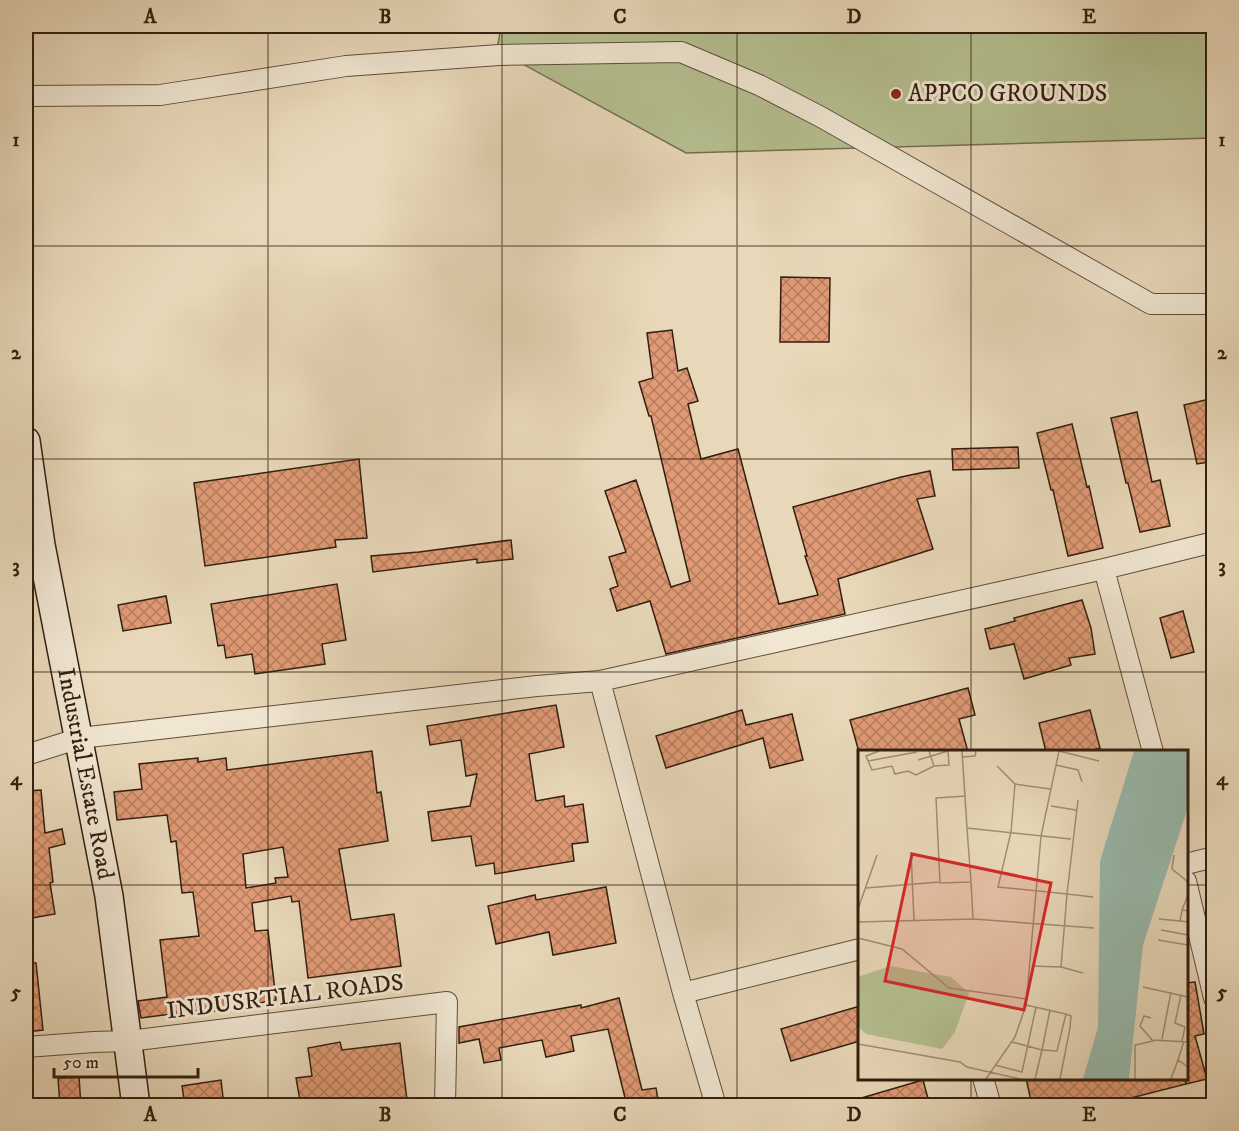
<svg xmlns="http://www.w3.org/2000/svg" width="1239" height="1131" viewBox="0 0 1239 1131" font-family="'IM FELL DW Pica',serif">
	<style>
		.grass { fill: #b5bf90; stroke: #746f50; stroke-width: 1.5 }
		.building { fill: url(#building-cross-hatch); stroke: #321f0f; stroke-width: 1.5; fill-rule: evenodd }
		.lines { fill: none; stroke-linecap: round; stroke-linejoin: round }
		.street-casing { stroke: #604d3a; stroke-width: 22 }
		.secondary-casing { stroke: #321f0f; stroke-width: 30 }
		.street { stroke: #f0e6d2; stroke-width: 20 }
		.secondary { stroke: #f0e6d2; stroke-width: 27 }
		.grid { fill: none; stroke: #321f0f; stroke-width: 1.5; stroke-opacity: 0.55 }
		.poi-dot { fill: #8f2418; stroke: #f0e6d2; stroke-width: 2 }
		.labels { text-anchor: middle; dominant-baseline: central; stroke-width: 6; stroke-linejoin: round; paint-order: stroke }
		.poi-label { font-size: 24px; fill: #321f0f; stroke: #f0e6d2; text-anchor: start }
		.street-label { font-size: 24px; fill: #321f0f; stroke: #f0e6d2 }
		.inset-road { fill: none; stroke: #9f8e75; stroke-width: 1.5 }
		.view { fill: #d62828; fill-opacity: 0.15; stroke: #d62828; stroke-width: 3 }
		.inset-edge { fill: none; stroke: #321f0f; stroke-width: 3 }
		.neatline { fill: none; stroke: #321f0f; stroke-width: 2 }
		.grid-label { font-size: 20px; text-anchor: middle; font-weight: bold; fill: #321f0f }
	</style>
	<defs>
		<pattern id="building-cross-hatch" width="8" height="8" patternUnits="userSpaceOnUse" patternTransform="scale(1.5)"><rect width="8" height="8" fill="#e09a75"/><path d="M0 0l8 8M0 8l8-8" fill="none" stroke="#b67d5e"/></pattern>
	</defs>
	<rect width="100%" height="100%" fill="#e8d8b9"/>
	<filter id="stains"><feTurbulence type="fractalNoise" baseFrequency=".00333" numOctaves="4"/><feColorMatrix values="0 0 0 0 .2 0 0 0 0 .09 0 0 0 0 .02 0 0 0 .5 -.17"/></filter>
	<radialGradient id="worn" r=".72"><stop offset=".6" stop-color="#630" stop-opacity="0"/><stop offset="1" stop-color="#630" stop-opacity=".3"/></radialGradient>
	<path class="grass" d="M501,26H1213V138L686,153L497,50Z"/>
	<path class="building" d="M781,277L830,278L829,342H780Z
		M672,330L678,371L687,368L698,401L688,404L701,459L738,449L779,604L818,595L805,556H807L793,507L901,477L930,471L935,496L917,499L933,549L838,579L845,614L666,654L650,601L617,611L610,589L618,586L609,557L626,552L605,491L636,480L671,587L690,581L651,416H649L639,382L653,378L647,333Z
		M1214,398V461L1197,464L1184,405Z
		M1137,412L1152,482L1160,480L1170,526L1140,532L1128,483H1126L1111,418Z
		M1072,424L1087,487L1089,486L1103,548L1068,556L1053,490H1051L1037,433Z
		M1018,447L1019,468L953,470L952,449Z
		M359,459L367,538L335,540L336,547L205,566L194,483Z
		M511,540L513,559L477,563V559L373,572L371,556L419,552Z
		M337,584L346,640L322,644L325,664L255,674L252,654L226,658L224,645L218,646L211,604Z
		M166,596L171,623L123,631L118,605Z
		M1082,600L1091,628L1095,654L1069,658L1071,665L1024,679L1014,644L990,649L985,629L1015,621L1014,618Z
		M1183,611L1194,652L1171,658L1160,618Z
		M968,688L975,715L959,719L968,752H859L850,720Z
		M556,705L564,747L529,754L536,801L564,796L565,807L583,804L588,842L572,844L574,861L495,874L494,863L476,866L471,836L432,841L428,812L470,806L477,774L466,776L461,740L430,745L427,726Z
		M742,710L746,725L792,714L803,760L770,768L763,738L666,768L656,736Z
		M1090,710L1100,748L1087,752H1046L1039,723Z
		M372,751L377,793L381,792L388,841L339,849L351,920L394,914L401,966L308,978L299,901L292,902L291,896L252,903L255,931L268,930L276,1000L209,1012V1009L141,1018L138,1001L167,997L160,940L199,936L193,892L182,893L176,841L171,842L167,815L117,820L114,792L142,789L139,764L198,758V762L226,758L227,770ZM283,847L288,877L275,878L276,883L246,888L243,854Z
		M41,790L45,833L62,829L65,844L49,848L53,882L50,883L55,914L26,919V791Z
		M606,887L616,943L553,955L549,932L496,944L488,906L535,895L536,900Z
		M26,963H36L43,1030L26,1032Z
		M1195,982L1204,1034L1195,1036L1207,1079L1186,1084V983Z
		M619,998L642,1090L656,1088L659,1106H627L608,1029L571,1036L574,1051L546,1057L542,1040L499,1048L501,1060L484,1063L479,1039L459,1043V1027L581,1005V1008Z
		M860,1006V1041L791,1061L781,1029Z
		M340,1042L342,1050L400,1043L407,1100L370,1106H348V1102L327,1106H301L296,1078L312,1076L308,1048Z
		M79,1077L81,1106H60L58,1078Z
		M1026,1078H1185L1186,1084L1119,1101L1121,1106H1032Z
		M221,1080L224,1106H185L182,1086Z
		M923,1080L930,1106H852L851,1101Z"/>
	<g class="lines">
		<defs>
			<path id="street" d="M26,96L160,95L346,66L499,55L681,52L759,85L821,117L1151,304H1214
				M1104,569L1153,752
				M26,755L80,738L537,686L600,681
				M1186,864L1214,857
				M1186,881L1214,998
				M683,993L600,681L1104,569L1214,542
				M26,1047L94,1042L129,1041L447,1002L445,1106
				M983,1078L991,1106
				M716,1106L683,993L860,949"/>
			<g id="secondary">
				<path id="s1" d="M26,441L41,545L109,896L136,1106"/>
			</g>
		</defs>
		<use href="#street" class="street-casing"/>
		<use href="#secondary" class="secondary-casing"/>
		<use href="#street" class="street"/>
		<use href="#secondary" class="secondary"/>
	</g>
	<path class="grid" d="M268,26V1106M502,26V1106M737,26V1106M971,26V752M26,246H1214M26,459H1214M26,672H1214M26,885H860M1186,885H1214M971,1078V1106"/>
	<circle class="poi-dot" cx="896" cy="94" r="6"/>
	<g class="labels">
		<g class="poi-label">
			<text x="908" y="94">APPCO GROUNDS</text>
		</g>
		<g class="street-label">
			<text stroke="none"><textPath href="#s1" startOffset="338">Industrial Estate Road</textPath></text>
			<text transform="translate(285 997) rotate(-7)">INDUSRTIAL ROADS</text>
		</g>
	</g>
	<g transform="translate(858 750)">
		<rect width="330" height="330" fill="#e8d8b9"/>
		<path d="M32,216L93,227L111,243L97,282L84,299L8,284L0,277V227Z" fill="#b5bf90"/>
		<path d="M276,1H330V57L285,195L271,329H225L240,277L242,111Z" fill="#98baac"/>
		<path class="inset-road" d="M21,1L8,6L14,20L34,16L37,24L50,21L58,25L76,16L71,1M104,1L109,78L213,89M201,1L241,11M104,7L117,6L118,1M60,10L90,1M10,11L59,2M198,15L220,20L224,32M76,16L91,15L90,1M139,16L157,34L192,39M157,34L153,82L140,137L209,144L220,50M108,46L78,48L82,133L113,132L109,78M193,56L218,60M53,102L56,170M316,105L314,119L330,132M8,138L81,132M330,145L324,160L330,161M0,159L19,105M324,160L322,171L330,172M115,169L236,178M301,169L322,171M0,172L115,169L113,132M303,180L330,185M0,188L44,199L91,238L168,249M300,190L330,195M174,216L203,217L209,144L235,147M203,217L225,223M285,237L330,247M323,245L317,273L327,277L324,291M168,255L208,264L199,301L184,300L177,329M304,289L313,242M294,290L330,292M326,291L320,310L330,317M154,292L184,300L192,260M0,294L102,312L109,317L162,329M137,315L164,322L178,257M128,329L157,287L168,255L183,86L201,1M202,329L212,278L213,266L208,264M277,329V295L295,291L282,276L286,266L293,268M313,329L320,310"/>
		<path class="view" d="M54,104L193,133L166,260L27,231Z"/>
		<rect width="330" height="330" class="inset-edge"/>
	</g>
	<rect width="1239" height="1131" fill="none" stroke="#e8d8b9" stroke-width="66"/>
	<path d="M54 1068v9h144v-9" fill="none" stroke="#321f0f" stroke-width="3"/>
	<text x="63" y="1068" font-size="18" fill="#321f0f" stroke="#f0e6d2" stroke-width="4.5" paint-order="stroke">50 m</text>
	<rect x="33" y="33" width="1173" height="1065" class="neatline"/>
	<g class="grid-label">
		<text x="150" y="23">A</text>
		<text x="385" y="23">B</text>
		<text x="620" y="23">C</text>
		<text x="854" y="23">D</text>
		<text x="1089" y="23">E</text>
		<text x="16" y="146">1</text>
		<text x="1222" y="146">1</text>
		<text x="16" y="359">2</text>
		<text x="1222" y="359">2</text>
		<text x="16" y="572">3</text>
		<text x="1222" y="572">3</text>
		<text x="16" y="785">4</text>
		<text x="1222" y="785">4</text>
		<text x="16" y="998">5</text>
		<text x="1222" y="998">5</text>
		<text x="150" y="1121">A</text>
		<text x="385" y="1121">B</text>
		<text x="620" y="1121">C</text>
		<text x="854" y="1121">D</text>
		<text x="1089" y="1121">E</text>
	</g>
	<rect width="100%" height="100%" filter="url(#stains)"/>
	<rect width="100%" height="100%" fill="url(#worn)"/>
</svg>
